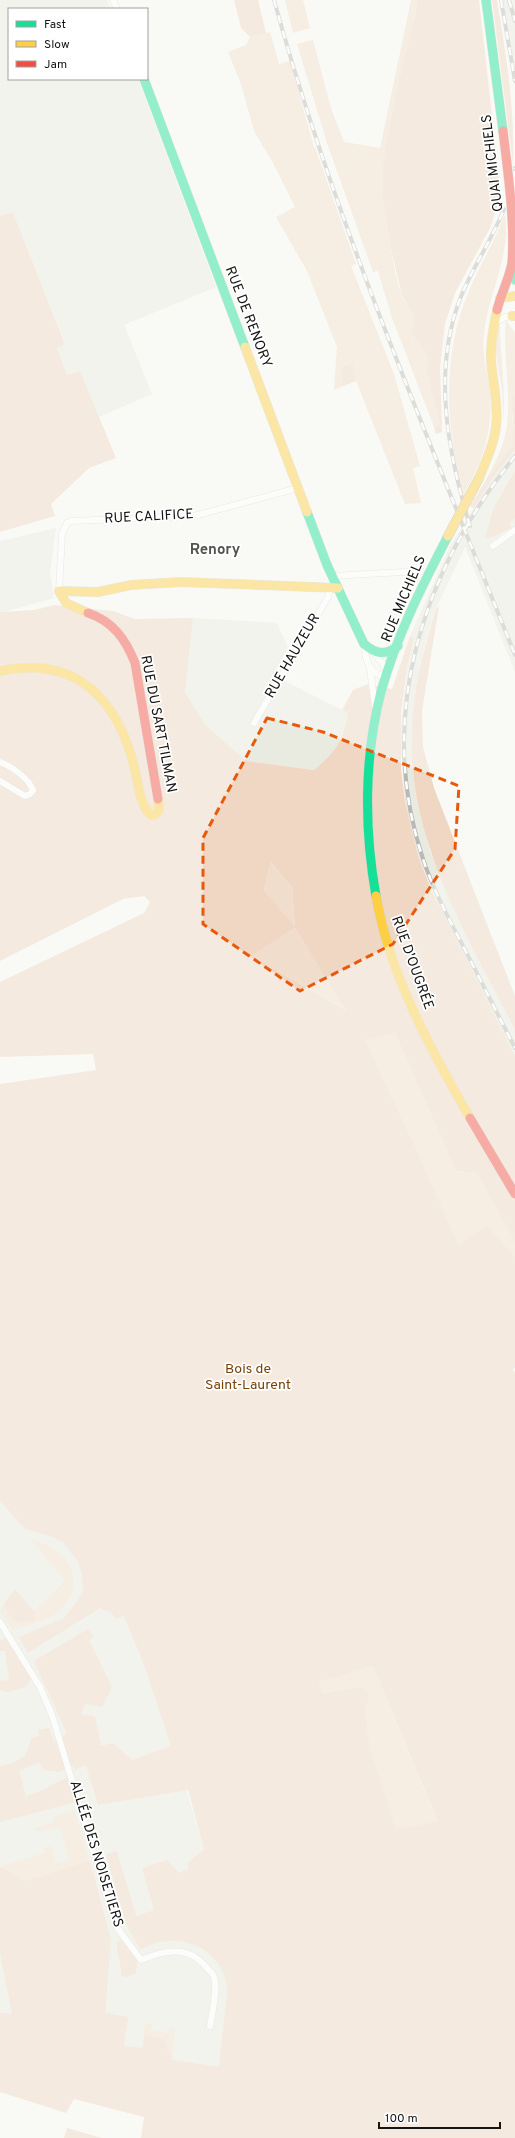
<svg xmlns="http://www.w3.org/2000/svg" width="515" height="2138" viewBox="0 0 515 2138" font-family="Overpass,sans-serif">
	<style>
		.built { fill: #e9eae0 }
		.green { fill: #f1ddcc }
		.forest { fill: #efd7c4; fill-rule: evenodd }
		.lines { fill: none; stroke-linecap: round; stroke-linejoin: round }
		.street-casing { stroke: #d3d3d0; stroke-width: 7 }
		.fast-casing { stroke: #d3d3d0; stroke-width: 10 }
		.slow-casing { stroke: #d3d3d0; stroke-width: 10 }
		.jam-casing { stroke: #d3d3d0; stroke-width: 10 }
		.street { stroke: #fefefe; stroke-width: 6 }
		.fast { stroke: #16e098; stroke-width: 9 }
		.slow { stroke: #ffcf43; stroke-width: 9 }
		.jam { stroke: #f24e42; stroke-width: 9 }
		.rail-casing { stroke: #b8b8b7; stroke-width: 4 }
		.rail { stroke: #fff; stroke-width: 2.5; stroke-dasharray: 8; stroke-linecap: butt }
		.slow-bridge-casing { stroke: #afa99a; stroke-width: 10; stroke-linecap: butt }
		.slow-bridge { stroke: #ffcf43; stroke-width: 9 }
		.marked { fill: none; stroke: #e8590c; stroke-width: 3; stroke-dasharray: 8 5; stroke-linejoin: round }
		.labels { text-anchor: middle; dominant-baseline: central; stroke-width: 3.5; stroke-linejoin: round; paint-order: stroke }
		.street-label { font-size: 14px; fill: #141412; stroke: #fff }
		.park-label { font-size: 14px; fill: #77420a; stroke: #fff }
		.neighbourhood-label { font-size: 15px; font-weight: bold; fill: #53534e; stroke: #fff }
	</style>
	<rect width="100%" height="100%" fill="#f9f9f5"/>
	<path class="built" d="M0,0H107L111,9H9V79H138L216,287L124,325L152,394L99,417L80,371L67,375L57,348L65,343L13,212L0,216Z
		M503,0H515V68Z
		M515,450V470L493,509L485,538L503,534L512,528L509,524L515,518V672L465,547L436,609L426,641L415,694L411,737L413,768L417,799L430,851L456,914L515,1030V1056L445,919L418,855L405,801L400,737L407,667L414,638L410,636L450,546L493,478Z
		M56,528L50,573L54,598L0,613V541Z
		M193,618L277,623L288,648L273,675L348,713L344,732L335,752L314,770L247,761L206,726L185,692Z
		M0,1457L117,1557L244,1983L242,2116L0,2042Z"/>
	<path class="green" d="M285,0H303L310,28L293,33Z
		M411,0H417C408,72 374,140 386,214C390,241 393,269 401,294C403,301 411,305 413,312C415,319 413,326 411,333L427,355L428,362L426,372L440,425L434,427L391,315L378,271L373,272L327,143L297,44L313,40L331,108L344,142L380,148Z
		M270,32L279,64L290,61L314,147H315L356,264L351,266L394,374L420,466L413,468L421,503L405,504L356,381L351,363L340,367L343,386L334,390L337,347L307,271L276,217L295,207L273,163L254,131L241,84L228,52L246,45L250,37Z
		M505,214C511,256 489,292 484,333C481,355 489,376 490,397C493,433 481,465 463,495C446,428 441,356 469,291C480,265 495,241 505,214Z
		M506,320L515,333V393L512,416L514,432L512,445L507,454L486,480C492,468 499,456 503,443C515,408 502,359 506,320Z
		M500,324C500,357 506,389 503,421C503,411 503,400 502,390C499,369 491,345 500,324Z
		M271,862L292,888L295,928L347,1010L250,956L295,928L264,890Z
		M395,1033L456,1171L477,1173L515,1243V1257L487,1226L458,1246L416,1148L365,1040Z
		M31,1540C60,1545 86,1572 67,1602C63,1606 59,1612 54,1615C42,1622 26,1625 13,1630L0,1611L4,1604L8,1612L22,1622L28,1620L34,1621V1611L66,1581Z
		M373,1666L437,1821L396,1831L370,1748L365,1711L370,1694L361,1686L323,1694L319,1682Z
		M74,1810L90,1861L26,1881L0,1867L45,1853L44,1849L51,1846L56,1863L69,1860L60,1829L57,1827L39,1833L38,1830L34,1831V1829L54,1822L53,1817Z
		M145,2024H152V2031L168,2033L169,2028L175,2029L172,2060L164,2040L144,2034Z"/>
	<path class="forest" d="M234,0H258L266,33L250,37L241,28Z
		M417,0H479L501,195L490,228L455,293L445,324L440,368L442,432L436,434L434,427L440,425L426,371L428,362L427,355L411,333L414,321L413,312L402,296L391,249L383,197V171L385,149L394,102L415,16Z
		M492,0H497C506,54 515,108 513,164Z
		M13,212L65,344L57,348L67,375L80,371L116,458L89,468L51,504L55,516L0,532V216Z
		M352,363L356,381L343,386L340,367Z
		M515,393V450L493,478L474,508L470,506L486,480L512,445L514,432L512,406Z
		M515,470V518L509,524L512,528L494,537L485,538L493,509Z
		M54,605L113,611L135,619L193,618L185,692L206,726L247,761L314,770C337,750 342,744 348,713L342,710L353,690L368,684L392,689L410,636L414,638L407,667L401,713V769L405,801L418,855L431,889L515,1056V1243L477,1173L456,1171L395,1033L365,1040L416,1148L458,1245L487,1226L515,1257V1368L513,1369L515,1373V2138H141L144,2117L74,2099L66,2113L0,2092V2013L12,2014L0,1954V1867L26,1881L90,1861L111,1939L105,2013L128,2017L124,2046L143,2048L144,2034L164,2040L172,2060L219,2067L227,1992C228,1961 198,1938 167,1941C158,1941 148,1946 140,1949L126,1924L106,1854L117,1851L136,1916L154,1910L142,1868L167,1860L179,1873L189,1869L188,1863L204,1849L188,1790L98,1805L86,1765L74,1770L73,1766L59,1772L45,1770L39,1762L19,1771L26,1796L38,1792L69,1776L76,1802L0,1822V1766L11,1764L25,1756L31,1738L39,1736L38,1730L49,1728L54,1741L67,1734L34,1661L88,1629L94,1637L89,1640L112,1687L102,1707L85,1704L81,1714L95,1716L101,1746L113,1743L132,1760L171,1746L143,1662L124,1616L116,1618L110,1612L100,1608L28,1653L19,1637L64,1618L79,1599L83,1589L82,1575L78,1562L63,1542L53,1537L25,1529L0,1501V1084L96,1070L93,1054L0,1057V982L144,913L150,902L144,896L123,899L0,961V612L34,610ZM271,862L292,888L295,927L264,890ZM295,928L346,1010L251,956ZM373,1666L437,1820V1821L396,1830L370,1748L365,1711L370,1694L361,1686L323,1694L319,1682Z
		M439,606L422,711L423,747L434,788L515,996V1030C464,930 401,829 413,713C416,677 426,643 436,609Z
		M15,1589L34,1611L35,1621L16,1622L11,1618L4,1604Z
		M8,1637L31,1678L26,1687L7,1692L0,1690V1681L9,1680L5,1651H0V1640Z
		M121,1940L137,1959L136,1973L128,1977L121,1976C122,1964 116,1954 117,1942Z
		M67,2128L102,2138H64Z"/>
	<g class="lines">
		<defs>
			<path id="street" d="M113,0L117,9
				M495,323L505,317L512,316
				M493,546L515,530
				M332,576L421,571
				M59,591L62,534L67,523L71,521L194,516L298,488
				M364,644C365,655 367,669 379,675L387,674L383,664L373,652
				M370,668L375,707
				M254,723L328,597L330,589
				M0,762C11,766 30,779 33,791L30,794L25,796L0,781
				M0,1622L40,1687L52,1715L116,1926L141,1960C165,1950 188,1945 206,1967C208,1970 213,1973 214,1977C218,1989 212,2014 210,2026"/>
			<path id="fast" d="M486,0L503,131
				M144,79L245,347
				M512,264L515,280
				M307,512L327,565L364,644C376,654 385,656 398,646
				M376,896C364,829 364,757 381,692C396,637 422,586 448,536"/>
			<path id="slow" d="M500,298L515,296
				M512,316H515
				M245,347L307,512
				M479,478C486,461 494,444 496,426C499,403 492,381 491,359C490,342 494,326 497,310
				M88,613L66,603L59,591L98,592L131,585L181,582L338,588
				M0,671C77,655 118,699 135,770C138,782 140,807 151,815L156,814L159,810L158,799
				M376,896C390,976 430,1048 470,1118"/>
			<path id="jam" d="M497,310C501,294 509,279 512,263C515,221 508,173 503,131
				M88,613C113,621 126,640 135,663L158,799
				M470,1118L515,1194"/>
		</defs>
		<use href="#street" class="street-casing"/>
		<use href="#fast" class="fast-casing"/>
		<use href="#slow" class="slow-casing"/>
		<use href="#jam" class="jam-casing"/>
		<use href="#street" class="street"/>
		<use href="#fast" class="fast"/>
		<use href="#slow" class="slow"/>
		<use href="#jam" class="jam"/>
		<defs>
			<path id="rail" d="M274,0C336,225 429,439 515,655
				M501,0L515,81
				M509,0L515,21
				M515,169V168
				M515,456C423,571 375,715 423,859C433,889 448,917 462,944C480,979 497,1013 515,1048
				M470,526C448,453 432,372 460,299C472,268 492,240 504,209"/>
		</defs>
		<use href="#rail" class="rail-casing"/>
		<use href="#rail" class="rail"/>
		<defs>
			<path id="slow-bridge" d="M448,536L479,478"/>
		</defs>
		<use href="#slow-bridge" class="slow-bridge-casing"/>
		<use href="#slow-bridge" class="slow-bridge"/>
	</g>
	<path d="M0 0H515V2138H0ZM267,718L323,732L459,786L455,849L393,944L300,991L203,924V838Z" fill="#f9f9f5" fill-opacity=".55" fill-rule="evenodd"/>
	<path class="marked" d="M267,718L323,732L459,786L455,849L393,944L300,991L203,924V838Z"/>
	<g class="labels">
		<g class="street-label">
			<text transform="translate(493 163) rotate(-97)">QUAI MICHIELS</text>
			<text transform="translate(248 317) rotate(69)">RUE DE RENORY</text>
			<text transform="translate(149 517) rotate(-3)">RUE CALIFICE</text>
			<text transform="translate(404 599) rotate(-67)">RUE MICHIELS</text>
			<text transform="translate(293 656) rotate(-60)">RUE HAUZEUR</text>
			<text transform="translate(158 724) rotate(79)">RUE DU SART TILMAN</text>
			<text transform="translate(412 963) rotate(70)">RUE D'OUGRÉE</text>
			<text transform="translate(96 1854) rotate(73)">ALLÉE DES NOISETIERS</text>
		</g>
		<g class="park-label">
			<text x="248" y="1369">Bois de<tspan x="248" dy="16">Saint-Laurent</tspan></text>
		</g>
		<g class="neighbourhood-label">
			<text x="215" y="550">Renory</text>
		</g>
	</g>
	<rect x="8" y="8" width="140" height="72" fill="#ffffff" stroke="#a1a1a0"/>
	<rect x="16" y="21" width="20" height="6" fill="#16e098" stroke="#a1a1a0"/>
	<text x="44" y="28" font-size="12" fill="#141412">Fast</text>
	<rect x="16" y="41" width="20" height="6" fill="#ffcf43" stroke="#a1a1a0"/>
	<text x="44" y="48" font-size="12" fill="#141412">Slow</text>
	<rect x="16" y="61" width="20" height="6" fill="#f24e42" stroke="#a1a1a0"/>
	<text x="44" y="68" font-size="12" fill="#141412">Jam</text>
	<path d="M379 2122v6h121v-6" fill="none" stroke="#141412" stroke-width="2"/>
	<text x="385" y="2122" font-size="12" fill="#141412" stroke="#ffffff" stroke-width="3" paint-order="stroke">100 m</text>
</svg>
